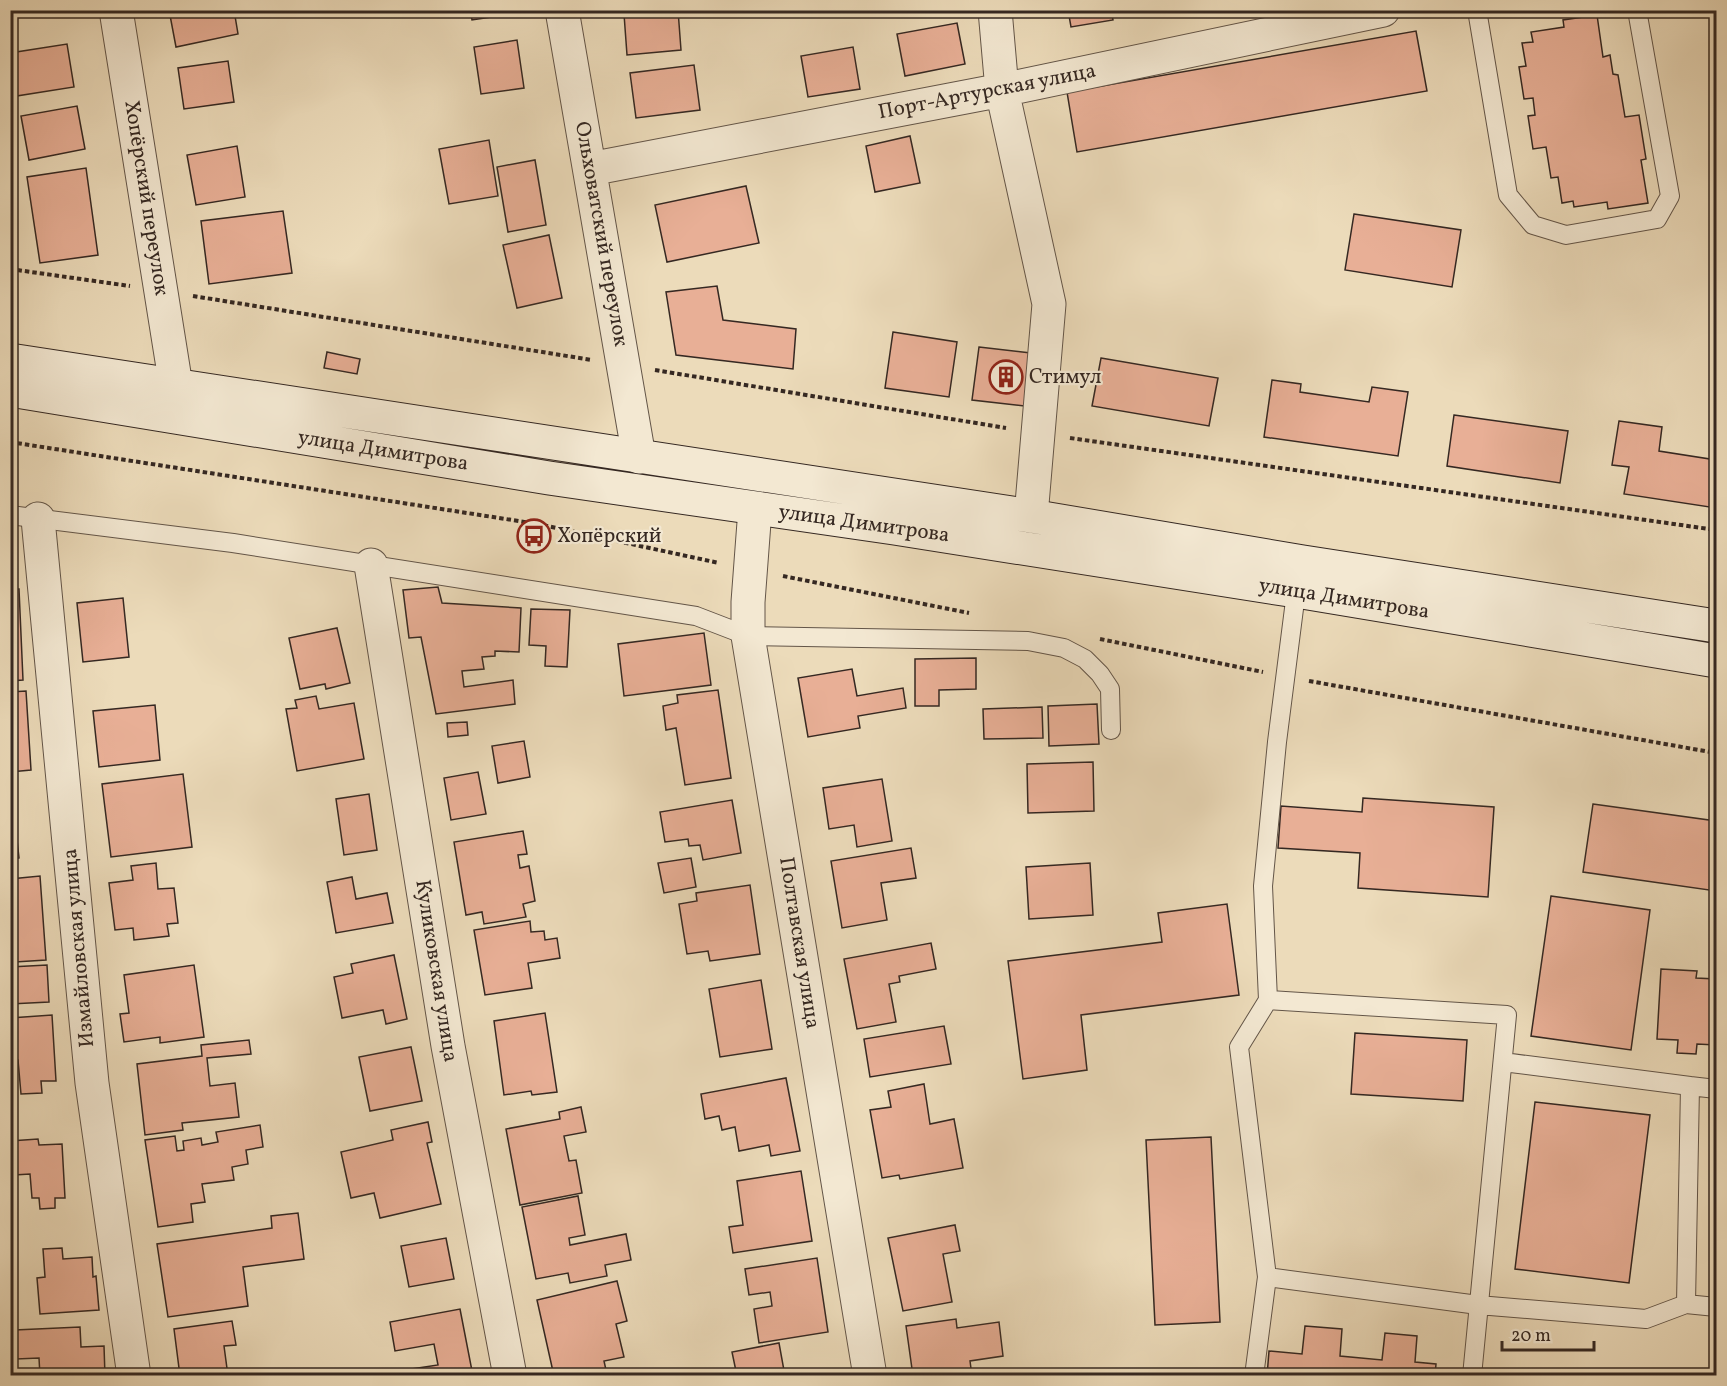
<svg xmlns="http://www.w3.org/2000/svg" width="1727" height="1386" viewBox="0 0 1727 1386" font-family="Vollkorn,serif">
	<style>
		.building { fill: #e8af96; stroke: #352822; stroke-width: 1.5 }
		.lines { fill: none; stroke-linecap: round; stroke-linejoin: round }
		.lane-casing { stroke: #635548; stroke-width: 20 }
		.street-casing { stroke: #635548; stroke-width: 35 }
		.secondary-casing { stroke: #352822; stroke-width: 35 }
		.path { stroke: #352822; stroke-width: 4; stroke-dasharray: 4.5 3; stroke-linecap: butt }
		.lane { stroke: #f3e8d2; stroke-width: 18 }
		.street { stroke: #f3e8d2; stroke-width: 33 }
		.secondary { stroke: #f3e8d2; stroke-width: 33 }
		.labels { text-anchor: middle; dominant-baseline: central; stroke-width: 4.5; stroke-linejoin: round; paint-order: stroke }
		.street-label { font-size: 21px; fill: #352822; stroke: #f3e8d2 }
		.poi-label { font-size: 21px; fill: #352822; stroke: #f3e8d2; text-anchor: start }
	</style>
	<rect width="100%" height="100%" fill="#ecdbba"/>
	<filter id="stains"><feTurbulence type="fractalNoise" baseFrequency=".00333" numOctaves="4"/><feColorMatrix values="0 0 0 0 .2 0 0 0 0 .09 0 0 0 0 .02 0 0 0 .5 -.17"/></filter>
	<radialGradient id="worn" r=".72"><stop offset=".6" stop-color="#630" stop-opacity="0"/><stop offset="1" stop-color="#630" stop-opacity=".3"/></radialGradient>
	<path class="building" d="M169,10H234L238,34L176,47Z
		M470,10H511V14L472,20Z
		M662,10H678L681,50L627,55L624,14Z
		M916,10H951L917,17Z
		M1068,10H1111L1113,20L1071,27Z
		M1597,15L1603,57L1610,55L1613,74L1618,75L1625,117L1639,115L1646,159L1641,160L1648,203L1608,209L1607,202L1574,207L1573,201L1562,203L1558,177L1551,178L1546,147L1533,149L1528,116L1535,115L1533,98L1524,99L1519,67L1526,66L1522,43L1533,42L1531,32L1564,27L1563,20Z
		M957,23L965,64L905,76L897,34Z
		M1416,31L1427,91L1077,152L1067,92Z
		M517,40L524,88L481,94L474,47Z
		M67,44L74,87L10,97V53Z
		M853,47L860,89L808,97L801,56Z
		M228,61L234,102L184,109L178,68Z
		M694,65L700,110L636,118L630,73Z
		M77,106L85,149L29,160L21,116Z
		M910,136L920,183L875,192L866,146Z
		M489,140L498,196L449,204L439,149Z
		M237,146L245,197L196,205L187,155Z
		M535,160L546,225L508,232L497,167Z
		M86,168L98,255L40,263L27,177Z
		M746,186L759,243L667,262L655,205Z
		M283,211L292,273L209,284L201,221Z
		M1354,214L1461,230L1452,287L1345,270Z
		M549,235L562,298L517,308L503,245Z
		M717,286L723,320L796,329L793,369L676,355L666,292Z
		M893,332L957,342L949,397L885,388Z
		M979,347L1039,354L1033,407L972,400Z
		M327,352L360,359L357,374L324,368Z
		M1101,358L1218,378L1209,426L1092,406Z
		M1272,380L1301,384L1300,392L1369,402L1372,387L1408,392L1398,456L1264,437Z
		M1454,415L1568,431L1560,483L1447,466Z
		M1619,421L1662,427L1659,451L1716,460V508L1624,494L1629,467L1612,465Z
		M438,587L442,603L521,608L519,652L495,651V656L482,657L484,669L462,671L464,687L513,680L515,704L436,714L421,637L409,638L403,590Z
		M10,589H19L23,680L10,681Z
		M123,598L129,657L83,662L77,603Z
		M531,609L570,610L567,667L545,666L546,646L529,645Z
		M337,628L350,683L326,689L325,684L300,689L289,638Z
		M704,633L711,685L624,696L618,644Z
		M976,658V689L939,690V706H915V659Z
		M852,669L857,696L903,688L906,708L858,716L860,728L808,737L798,678Z
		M718,690L731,778L685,785L676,728L666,730L663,706L678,703L677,695Z
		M26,691L31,770L10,772V692Z
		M316,696L319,709L354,703L364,759L297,771L286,709L297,708L295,700Z
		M1097,704L1099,744L1049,746L1048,706Z
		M155,705L160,760L99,767L93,711Z
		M1042,707L1043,738L984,739L983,709Z
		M467,722L468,735L448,737L447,723Z
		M524,741L530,777L498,783L492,746Z
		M1093,762L1094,811L1028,813L1027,764Z
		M478,772L486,814L451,820L444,778Z
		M183,774L192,847L111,857L102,784Z
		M882,779L892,841L857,847L854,825L829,829L823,788Z
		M11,786L19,858L10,860V786Z
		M369,794L377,850L344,855L336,799Z
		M1363,798L1494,807L1488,897L1358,888L1360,853L1278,848L1281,806L1362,812Z
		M732,800L741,853L703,860L700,845L689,846L688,839L665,842L660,812Z
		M1593,804L1716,821V891L1583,872Z
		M523,831L527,854L518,855L520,868L529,866L535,901L523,904L526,917L484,924L482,912L466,915L454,842Z
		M911,848L916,878L881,883L887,920L842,928L831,861Z
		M691,858L696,887L664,893L658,863Z
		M156,863L158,889L174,888L178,923L167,924L169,936L134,940L133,928L115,930L109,883L133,880L131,866Z
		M1090,863L1093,915L1029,919L1026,867Z
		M40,876L46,960L15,962L14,954H10V879Z
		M352,877L356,899L387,893L393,923L336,933L327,882Z
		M750,885L760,954L710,961L708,951L687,954L679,904L697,901L696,893Z
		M1551,896L1650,910L1631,1050L1531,1036Z
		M1227,904L1239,995L1081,1015L1087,1070L1023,1079L1008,961L1162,942L1158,913Z
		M530,921L531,932L544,931L545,940L557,938L560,958L528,963L532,988L485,995L474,930Z
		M931,943L936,969L899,976L900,982L889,984L896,1022L857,1029L844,959Z
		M394,955L407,1019L386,1024L383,1010L342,1018L334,977L353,973L351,964Z
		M47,965L49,1002L10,1004V967Z
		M194,965L204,1037L160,1043V1037L124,1042L120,1014L129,1013L124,975Z
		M1661,969L1697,971L1696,978L1716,979V1045L1697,1044L1696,1054L1677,1053L1678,1040L1657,1039Z
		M761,980L772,1049L720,1057L709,989Z
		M545,1013L557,1092L532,1095L531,1091L504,1095L494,1021Z
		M52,1015L56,1081H41L42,1093L21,1094L18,1060L10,1061V1018Z
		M944,1026L951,1064L870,1077L864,1039Z
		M1355,1033L1467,1040L1463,1101L1351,1094Z
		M249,1040L251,1054L207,1058L210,1086L235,1083L239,1117L182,1123L183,1130L145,1135L137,1064L202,1056L201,1045Z
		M411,1047L422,1101L370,1111L359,1057Z
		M786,1078L800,1151L771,1156L769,1145L739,1151L735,1127L722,1130L719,1116L705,1119L701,1094Z
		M924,1084L930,1124L954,1119L963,1168L900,1179L899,1175L882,1178L870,1110L891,1107L888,1091Z
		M1535,1102L1650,1115L1629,1283L1515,1269Z
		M581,1107L586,1132L564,1136L569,1161L576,1160L582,1193L520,1205L506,1129L560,1119L559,1112Z
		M428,1122L432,1142L427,1143L441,1204L380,1218L374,1193L351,1198L341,1152L393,1140L391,1130Z
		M260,1125L263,1147L246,1150L248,1164L232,1167L234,1180L202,1184L205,1202L191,1204L193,1222L158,1227L145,1140L175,1136L177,1151L184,1150L183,1141L201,1138L202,1145L218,1142L216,1132Z
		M1211,1137L1220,1322L1155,1325L1146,1140Z
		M38,1139L39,1145L62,1144L65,1198H55V1208L40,1209L39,1198H32L30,1174L14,1175L15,1183L10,1184V1141Z
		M801,1171L812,1241L733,1253L729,1227L743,1225L737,1181Z
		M578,1196L585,1235L569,1238L570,1245L626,1234L631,1260L605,1265L607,1276L570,1283L568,1273L536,1279L522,1207Z
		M298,1213L304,1259L243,1267L248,1306L168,1317L157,1244L272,1228L271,1216Z
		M955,1225L960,1251L943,1254L952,1302L903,1311L888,1238Z
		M446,1238L454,1279L409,1287L401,1246Z
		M62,1248L63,1259L92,1257L93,1277L96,1276L99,1310L40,1314L37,1278L45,1277L43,1249Z
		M817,1258L828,1332L759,1343L754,1309L772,1306L770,1292L749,1295L745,1269Z
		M617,1281L627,1321L616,1324L624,1357L604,1361L606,1370L595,1372L596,1376H554L537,1300Z
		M460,1309L473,1376H413L412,1369L438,1365L434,1344L395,1351L390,1322Z
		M956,1319L957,1328L999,1322L1003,1356L970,1361L972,1376H913L906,1326Z
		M232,1321L236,1345L224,1346L228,1376H180L174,1329Z
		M1305,1326L1342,1329L1340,1356L1382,1360L1385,1333L1417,1336L1415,1362L1436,1364L1435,1376H1267L1269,1351L1302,1354Z
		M80,1327L81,1347L104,1346L105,1376H40L39,1358L16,1359L15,1330Z
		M779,1343L785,1376H737L732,1352Z
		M1508,1371L1567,1376H1507Z"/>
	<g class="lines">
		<defs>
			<path id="lane" d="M1477,10L1508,195L1533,225L1566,235L1657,219L1670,196L1637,10
				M10,515L233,543L696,616L748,636L1028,641L1064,648L1085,659L1100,674L1110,689L1111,730
				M1297,585L1277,742L1263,886L1268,1000L1239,1047L1267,1277L1478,1305L1646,1319L1686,1304L1690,1086L1716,1089
				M1268,1000L1507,1015L1472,1376
				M1503,1062L1690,1086
				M1686,1304L1716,1307
				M1254,1376L1267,1277"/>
			<path id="street" d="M116,10L176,386
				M562,10L639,457
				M995,10L1002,90L1049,304L1031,516
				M590,169L1002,90L1383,10
				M755,509L748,602V636L870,1376
				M38,519L92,1083L134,1376
				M371,565L448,1046L510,1376"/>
			<path id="secondary" d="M10,360L1031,516L1303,562L1716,626
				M10,390L549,478L894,528L1296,591L1716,661"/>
		</defs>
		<use href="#lane" class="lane-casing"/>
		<use href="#street" class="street-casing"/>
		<use href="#secondary" class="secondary-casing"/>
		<path class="path" d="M10,269L130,286
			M193,296L592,360
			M655,370L1006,428
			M1070,438L1716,530
			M10,442L538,524L719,563
			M783,576L969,613
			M1100,639L1263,672
			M1309,681L1716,753"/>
		<use href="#lane" class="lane"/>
		<use href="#street" class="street"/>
		<use href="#secondary" class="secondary"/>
	</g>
	<defs>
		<symbol id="building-ring" viewBox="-11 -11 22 22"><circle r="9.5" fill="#f3e8d2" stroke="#8f2418" stroke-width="1.5"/><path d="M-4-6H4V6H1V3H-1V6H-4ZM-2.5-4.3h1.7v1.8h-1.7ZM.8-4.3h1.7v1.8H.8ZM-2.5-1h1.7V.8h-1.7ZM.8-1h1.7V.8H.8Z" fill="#8f2418"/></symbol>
		<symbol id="bus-ring" viewBox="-11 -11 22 22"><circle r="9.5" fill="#f3e8d2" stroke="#8f2418" stroke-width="1.5"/><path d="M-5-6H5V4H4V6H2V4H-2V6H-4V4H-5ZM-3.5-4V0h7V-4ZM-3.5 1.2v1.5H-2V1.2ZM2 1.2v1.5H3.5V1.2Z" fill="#8f2418"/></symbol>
	</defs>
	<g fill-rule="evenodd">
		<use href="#building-ring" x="987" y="358" width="38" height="38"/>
		<use href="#bus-ring" x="515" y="517" width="38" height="38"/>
	</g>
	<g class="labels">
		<g class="street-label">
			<text transform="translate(987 92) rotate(-11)">Порт-Артурская улица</text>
			<text transform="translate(146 198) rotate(81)">Хопёрский переулок</text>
			<text transform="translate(601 234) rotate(80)">Ольховатский переулок</text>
			<text transform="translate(383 451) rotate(9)">улица Димитрова</text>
			<text transform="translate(864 524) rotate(8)">улица Димитрова</text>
			<text transform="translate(1344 599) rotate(9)">улица Димитрова</text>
			<text transform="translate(799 943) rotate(81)">Полтавская улица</text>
			<text transform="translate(79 948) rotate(-95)">Измайловская улица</text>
			<text transform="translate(436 971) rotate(81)">Куликовская улица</text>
		</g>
		<g class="poi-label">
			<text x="1029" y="377">Стимул</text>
			<text x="557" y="536">Хопёрский</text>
		</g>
	</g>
	<rect width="1727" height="1386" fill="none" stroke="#ecdbba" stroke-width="36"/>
	<rect x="12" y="12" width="1703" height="1362" fill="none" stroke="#352822" stroke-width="3"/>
	<rect x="18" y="18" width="1691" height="1350" fill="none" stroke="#352822" stroke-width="1.5"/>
	<path d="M1502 1341v9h92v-9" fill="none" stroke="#352822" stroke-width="3"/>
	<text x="1511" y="1341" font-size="18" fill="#352822" stroke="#f3e8d2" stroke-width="4.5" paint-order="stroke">20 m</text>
	<rect width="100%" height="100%" filter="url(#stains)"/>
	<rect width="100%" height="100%" fill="url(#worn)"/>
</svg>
